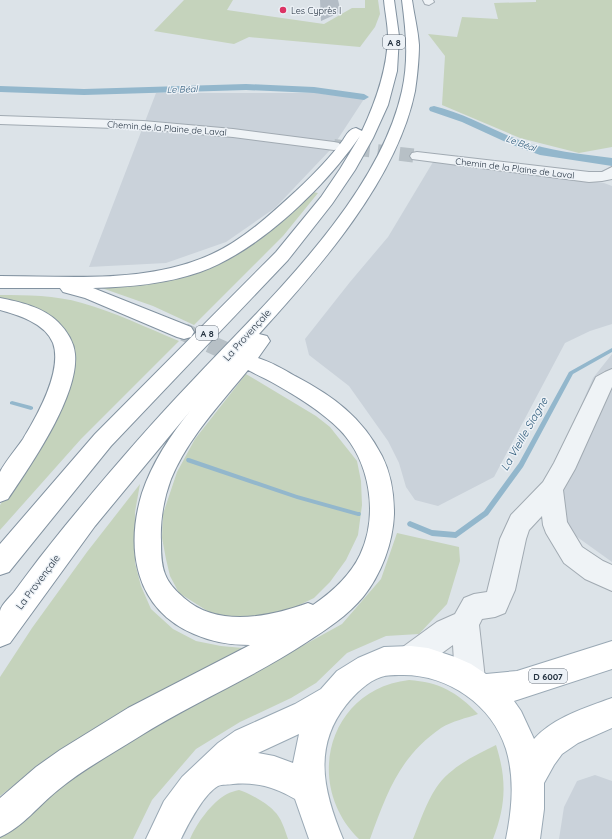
<svg xmlns="http://www.w3.org/2000/svg" width="612" height="839" viewBox="0 0 612 839" font-family="Quicksand,sans-serif">
	<style>
		.built { fill: #cad2da }
		.green { fill: #c5d3bc }
		.lines { fill: none; stroke-linecap: round; stroke-linejoin: round }
		.stream { fill: #93b7cc; fill-rule: evenodd }
		.canal { fill: #93b7cc; fill-rule: evenodd }
		.building { fill: #b3bcc5 }
		.minor-tunnel { stroke: #b7c0c6; stroke-width: 14; stroke-dasharray: 14 8; stroke-linecap: butt }
		.highway-tunnel { stroke: #b7c0c6; stroke-width: 18; stroke-dasharray: 18 10; stroke-linecap: butt }
		.minor-casing { stroke: #a1aab2; stroke-width: 2 }
		.major-casing { stroke: #9aa9b5; stroke-width: 2 }
		.highway-casing { stroke: #8292a0; stroke-width: 2 }
		.minor { fill: #eff3f6; fill-rule: evenodd }
		.major { fill: #fff; fill-rule: evenodd }
		.highway { fill: #fff; fill-rule: evenodd }
		.poi-dot { fill: #dc3364; stroke: #ecf1f6; stroke-width: 1.5 }
		.labels { text-anchor: middle; dominant-baseline: central; stroke-width: 3; stroke-linejoin: round; paint-order: stroke }
		.far-poi-label { font-size: 9px; fill: #243240; stroke: #ecf1f6; text-anchor: start }
		.shield { fill: #ecf1f6; stroke: #606b77; stroke-width: 1 }
		.shield-label { font-size: 9px; font-weight: bold; fill: #243240 }
		.far-water-label { font-size: 9px; font-style: italic; fill: #2b5878; stroke: #ecf1f6 }
		.far-street-label { font-size: 9px; fill: #243240; stroke: #ecf1f6 }
		.street-label { font-size: 10px; fill: #243240; stroke: #ecf1f6 }
		.water-label { font-size: 11px; font-style: italic; fill: #2b5878; stroke: #ecf1f6 }
	</style>
	<rect width="100%" height="100%" fill="#dce3e8"/>
	<path class="built" d="M156,93H316L364,99L332,148L275,208L226,242L166,263L89,267Z
		M433,162L604,183L612,186V324L590,331L565,343L494,477L438,506L415,500L406,487L399,463L388,441L349,386L309,355L305,339L350,282L388,237Z
		M612,354V562L566,529L555,465L593,378Z
		M595,775L612,781V839H559L564,807L577,781Z"/>
	<path class="green" d="M184,0H233L227,10L324,24L352,8H365V0H378L380,14L375,27L360,47L249,37L234,44L154,31Z
		M536,0H612V147L579,153L520,138L442,105L445,56L428,34L457,37L462,17L498,19L494,3L536,2Z
		M313,192L318,193L283,236L194,325L153,306L96,286L161,282L185,277L210,268L229,257Z
		M0,295C27,295 55,295 82,303C115,312 147,328 179,341L81,439L0,530V505L25,468L74,355C67,312 35,310 0,299Z
		M246,374L316,416L330,427L357,461L361,481L362,505L358,535L346,560L330,582L314,598L291,609L262,617L234,618L209,612L179,593L170,576L166,559L162,538L163,514L177,472L195,439Z
		M140,484L135,512V563L141,586L151,609L173,629L196,641L221,646L243,648L273,640L93,729L40,765L0,796V677L32,628L87,552Z
		M397,533L459,547L460,561L447,604L419,634L386,636L347,653L316,683L291,698L240,722L196,749L152,800L133,839H0V835L64,781L139,736L342,624L381,579Z
		M409,680C439,682 457,692 478,714C467,718 452,721 441,728C399,757 387,793 370,839H359C303,785 328,689 409,680Z
		M496,745C507,780 506,805 493,839H413C420,822 426,803 436,788C449,768 475,755 496,745Z
		M239,790C249,793 267,803 274,811C281,817 285,830 288,839H190C197,823 211,803 227,794C230,792 235,791 239,790Z"/>
	<g class="lines">
		<path class="stream" d="M612,348V352L573,374L523,467L488,515L456,538L432,536L408,526L407,524L408,522L410,521L432,530L455,532L484,511L519,463L569,372Z
			M12,401L31,406L33,407V409L31,410L10,404V402Z
			M187,458H189L297,495L358,512H360L361,514L360,516H358L297,499L187,462L186,460Z"/>
		<path class="canal" d="M246,84L314,87L364,94L369,97L364,100L314,93L246,90L84,95L0,92V86L84,89Z
			M434,106C464,113 490,129 519,140C549,151 581,154 612,158V166L540,155L510,144L462,122L430,111L429,109L430,107Z"/>
	</g>
	<path class="building" d="M320,0H338L341,12L321,21Z"/>
	<g class="lines">
		<path class="minor-tunnel" d="M334,146L417,156"/>
		<path class="highway-tunnel" d="M184,332L250,362"/>
		<defs>
			<path id="minor" d="M423,0H433L434,2L429,5L425,4Z
				M0,116L143,121L233,129L334,142L339,143L341,146L339,149L334,150L233,137L143,129L0,124Z
				M417,152L589,172H602L612,167V179L602,181L589,182L412,159L410,156L412,153Z
				M612,369V387L575,469L563,490L567,522L582,547L603,561L612,565V591L585,579L564,563L546,533L543,525L542,516L529,530L526,539L515,590L505,613L495,617L482,619L479,625L485,679L480,689L470,694L460,689L455,679L453,645L420,669L410,673L400,669L396,659L400,649L437,622L455,614L464,598L474,594L487,592L500,539L511,515L543,482L554,463L596,377L605,372Z"/>
			<path id="major" d="M612,641V669L514,701L521,711L534,739C554,717 585,708 612,698V728L578,743L562,754L554,765L544,783V809L540,839H506C512,809 515,779 506,749C492,704 446,673 399,675C394,675 387,675 381,677C368,681 355,694 346,705C312,748 324,793 343,839H309L295,799C275,787 257,782 233,784C229,785 222,784 218,786C204,794 188,824 181,839H146L164,801L182,777L218,743L235,731L295,704L321,689L337,671L358,658L384,647L411,646L428,648L455,657L471,664L486,674L517,671ZM299,734L293,763L274,756L258,753Z"/>
			<path id="highway" d="M384,0H394L399,36L397,71L388,105L373,138L355,170L332,204L288,260L111,446L9,572L0,575V544L95,434L276,252L321,197L340,169L360,136C325,187 259,251 200,272C166,284 129,287 93,288L191,327L194,332L191,337L184,339L177,337L85,298L63,292L60,288H0V276C70,276 147,284 212,254C243,240 271,214 296,191C313,175 330,158 343,140C347,134 349,129 356,128L362,131C376,101 387,70 388,37C388,25 385,12 384,0Z
				M402,0H412C414,15 418,30 419,45C419,58 417,78 415,91C397,180 319,268 259,334L267,336L270,341L258,358C271,362 283,369 295,376C333,396 362,417 382,456C391,474 394,493 394,514C393,543 381,575 363,597C347,616 327,629 307,642C253,678 192,703 137,738C110,755 82,770 58,790C39,805 23,827 0,837V798L36,767L60,750L128,708L250,645C230,645 212,642 194,634C135,609 125,549 142,493C152,463 171,434 191,410L95,526L10,643L0,647C0,636 0,622 0,611C1,605 10,597 14,592C30,570 47,548 65,526C106,476 148,427 193,380C267,301 378,199 402,91C409,59 406,31 402,0ZM248,370C257,375 267,379 275,384C298,397 321,411 340,430C370,461 379,515 360,555C350,576 332,592 313,605L308,603C269,617 218,628 184,598C177,592 168,583 165,574C161,564 161,552 161,541C160,520 164,498 171,479C188,438 221,403 248,370Z
				M0,298C20,302 43,307 58,322C67,331 74,342 75,354C79,396 31,465 8,499L0,502C0,495 0,478 0,472C5,462 16,449 23,439C37,416 63,371 53,343C45,323 18,315 0,310Z"/>
		</defs>
		<use href="#minor" class="minor-casing"/>
		<use href="#major" class="major-casing"/>
		<use href="#highway" class="highway-casing"/>
		<use href="#minor" class="minor"/>
		<use href="#major" class="major"/>
		<use href="#highway" class="highway"/>
	</g>
	<circle class="poi-dot" cx="283" cy="10" r="4"/>
	<g class="labels">
		<g class="far-poi-label">
			<text x="291" y="10">Les Cyprès I</text>
		</g>
		<g class="shield">
			<rect x="383" y="35" width="22" height="14" rx="3"/>
			<rect x="196" y="326" width="22" height="14" rx="3"/>
			<rect x="529" y="669" width="38" height="14" rx="3"/>
		</g>
		<g class="shield-label">
			<text x="394" y="42">A 8</text>
			<text x="207" y="333">A 8</text>
			<text x="548" y="676">D 6007</text>
		</g>
		<g class="far-water-label">
			<text transform="translate(182 89) rotate(-2)">Le Béal</text>
			<text transform="translate(521 143) rotate(20)">Le Béal</text>
		</g>
		<g class="far-street-label">
			<text transform="translate(167 128) rotate(4)">Chemin de la Plaine de Laval</text>
			<text transform="translate(515 168) rotate(7)">Chemin de la Plaine de Laval</text>
		</g>
		<g class="street-label">
			<text transform="translate(247 335) rotate(-48)">La Provençale</text>
			<text transform="translate(38 582) rotate(-53)">La Provençale</text>
		</g>
		<g class="water-label">
			<text transform="translate(524 434) rotate(-60)">La Vieille Siagne</text>
		</g>
	</g>
</svg>
